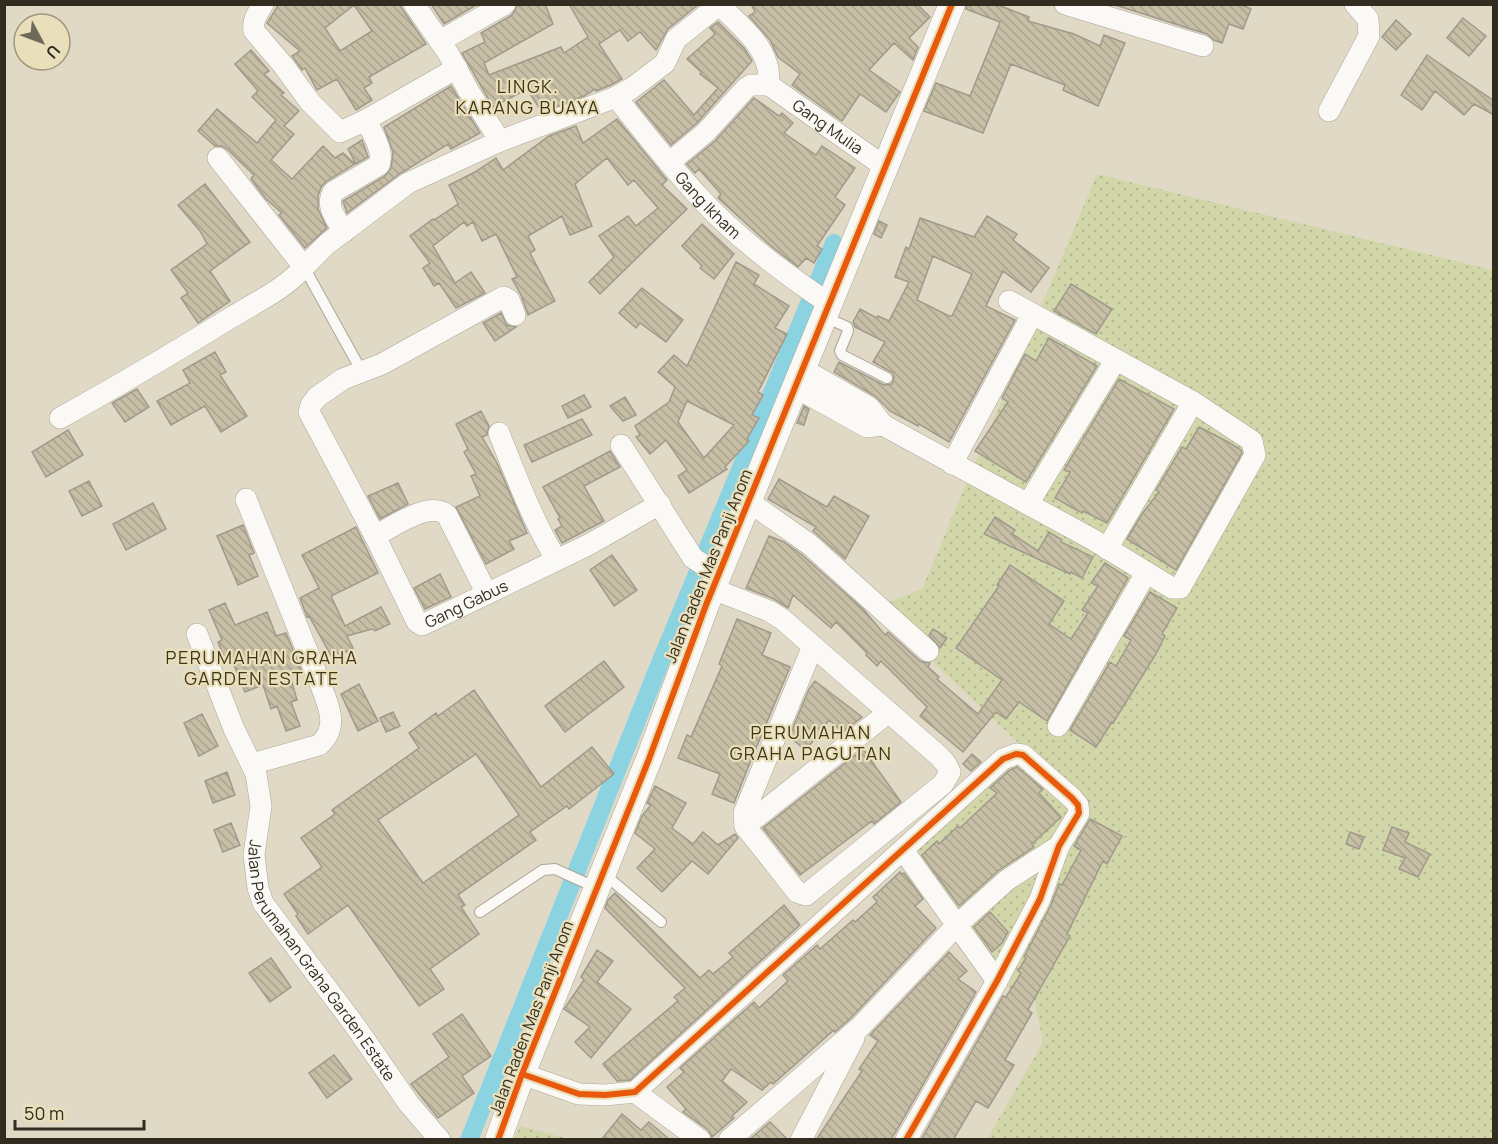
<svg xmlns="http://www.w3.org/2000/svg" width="1498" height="1144" viewBox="0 0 1498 1144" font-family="Manrope,sans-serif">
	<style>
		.grass { fill: url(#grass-dots) }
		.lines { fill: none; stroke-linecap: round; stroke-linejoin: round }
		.canal { stroke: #8bd3e1; stroke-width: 18 }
		.building { fill: url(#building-back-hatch); stroke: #a09a8c; stroke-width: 1.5; fill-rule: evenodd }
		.service-casing { stroke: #aba697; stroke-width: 12 }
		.minor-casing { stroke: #aba697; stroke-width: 22 }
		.tertiary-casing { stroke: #aba697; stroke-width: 27 }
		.service { stroke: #faf9f6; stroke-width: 10 }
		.minor { stroke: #faf9f6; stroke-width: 21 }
		.tertiary { stroke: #faf9f6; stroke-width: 26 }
		.cycleway-casing { stroke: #eadfbb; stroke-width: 10 }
		.cycleway { stroke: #e8590c; stroke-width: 6 }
		.labels { text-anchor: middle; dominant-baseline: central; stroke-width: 4.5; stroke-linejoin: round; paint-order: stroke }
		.street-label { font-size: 16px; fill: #312c1f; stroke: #eadfbb }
		.neighbourhood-label { font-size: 18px; letter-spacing: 1.5px; fill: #3f3617; stroke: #eadfbb }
	</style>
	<defs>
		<pattern id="grass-dots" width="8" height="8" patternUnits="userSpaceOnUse" patternTransform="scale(1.5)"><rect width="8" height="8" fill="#d2d7aa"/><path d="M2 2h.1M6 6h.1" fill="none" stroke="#b5b992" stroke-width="1.8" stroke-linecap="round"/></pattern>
		<pattern id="building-back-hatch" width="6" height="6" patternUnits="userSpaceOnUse" patternTransform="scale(1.5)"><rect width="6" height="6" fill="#c6bea5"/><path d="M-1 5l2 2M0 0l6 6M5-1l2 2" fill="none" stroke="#aba38e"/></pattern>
	</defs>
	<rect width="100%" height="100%" fill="#e0d9c6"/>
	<path class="grass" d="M1097,174L1493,270V1139H987L1043,1042L1035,1002L1004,985L912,847L1026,750L875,607L922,589Z
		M520,1126L569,1139H514Z"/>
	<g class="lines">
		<path class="canal" d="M469,1140L658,668L834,243"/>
	</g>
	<path class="building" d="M279,4H399L426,44L369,77L372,83L364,88L372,100L356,110L337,79L317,90L305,68L302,70L292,56L300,51L267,23ZM354,5L372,31L340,51L325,28Z
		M431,4H478L444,24Z
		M518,4H545L553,24L484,63L489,75L561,47L564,53L588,37L569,4H699L668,29L656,50L640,32L628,41L620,30L599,44L622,79L611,85L596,91L595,89L584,96L542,112L527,89L493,107L462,53L485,42L481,33L512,15Z
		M751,4H917L930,17L909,38L918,47L913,60L894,43L869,70L900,92L886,112L860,94L842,121L792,85L800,74L778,57L770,40L749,16L755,12Z
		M967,4H994L1006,8L1029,17L1028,21L1074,34L1100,46L1104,35L1125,43L1098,106L1063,90L1065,85L1011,64L983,133L924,111L936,83L970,96L1000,22L966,9Z
		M1112,4H1239L1251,9L1243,29L1229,24L1222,43L1214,40L1207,34Z
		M1463,18L1486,36L1469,56L1447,38Z
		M1396,20L1411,34L1396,50L1382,37Z
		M718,22L744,48L752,61L697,123L671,145L636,102L664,80L694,115L718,88L700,74L701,72L687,59L715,34L710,28Z
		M251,50L269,71L264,74L284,93L281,95L299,111L284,126L294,134L271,160L292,179L323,146L335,158L343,153L355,164L327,181L321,187L318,196V209L327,228L305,248L279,215L282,213L266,199L251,179L254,175L228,150L222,146H215L198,131L217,109L257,143L276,120L252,97L258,91L235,64Z
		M1427,55L1494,101V115L1474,104L1464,115L1435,91L1422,110L1401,95Z
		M451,86L480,133L451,149L448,144L401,173L347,213L343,201L385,176L391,168L393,152L384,127Z
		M754,98L779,116L782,113L793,123L784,133L816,155L822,146L855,168L835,197L845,205L817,246L822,249L814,263L806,258L798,267L771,246L718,198L721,194L699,169L695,173L687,164L715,141Z
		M617,119L667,180L662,185L687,209L600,294L589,282L614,257L599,236L628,216L636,226L658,208L634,180L628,185L607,158L575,184L592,226L570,235L562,216L528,236L535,250L530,253L555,301L528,315L521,295L512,279L517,277L496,234L482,241L473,222L467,226L464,222L433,246L455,283L471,272L485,293L456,308L439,283L434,286L423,268L430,263L410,236L433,219L434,220L458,204L449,185L475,172L496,158L503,170L549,136L576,126L583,143Z
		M362,140L368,157L356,164L348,149Z
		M205,184L250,242L210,271L230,301L198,323L181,298L188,293L171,270L207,244L200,231L178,205Z
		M987,216L1017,234L1013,240L1049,268L1031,292L1003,271L986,306L1015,320L949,442L919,424L918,426L890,411L875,396L834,372L839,362L884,385L892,384L894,378L893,373L873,362L885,342L855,327L853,322L860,309L877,318L878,316L889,321L909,282L895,277L906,247L909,249L920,218L974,237ZM933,256L972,274L952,316H949L917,300Z
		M879,221L887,225L881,238L874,234Z
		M702,224L734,254L714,279L700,268L702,266L682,246Z
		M736,262L759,275L754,284L789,306L775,328L787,334L758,392L763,395L752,415L759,418L747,439L749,441L725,467L727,469L689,493L678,476L687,470L666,440L650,454L636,437L640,435L635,426L669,402L675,387L658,372L674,355L687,366ZM687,401L734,425L704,458L678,422Z
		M1071,284L1112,309L1096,334L1054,311Z
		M642,288L683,320L666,342L640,323L636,328L619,313Z
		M501,313L507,325L516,327L495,341L483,323Z
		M1049,338L1097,366L1026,482L975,451L1008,402L1002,398L1025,354L1036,361Z
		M215,352L226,372L220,375L247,416L221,432L205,406L171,425L157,401L190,383L183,370Z
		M1119,379L1174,409L1107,523L1083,511L1082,513L1055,498L1070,472L1064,470Z
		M137,389L149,407L125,422L112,403Z
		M584,395L591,407L568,418L562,406Z
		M625,397L636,415L623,421L610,406Z
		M804,406L809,409L804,425L797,423Z
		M481,411L489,426L487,435L482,437L497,463L527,533L509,541L514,549L486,564L456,507L480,496L471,476L476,474L464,452L468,449L456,424Z
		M582,419L592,435L532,462L524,445Z
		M1199,427L1228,442L1241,450L1242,453L1176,570L1127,539L1142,514L1159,492L1156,490L1182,447L1186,449Z
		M68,430L83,455L46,477L32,452Z
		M610,451L620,467L584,486L604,521L562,543L555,530L562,526L558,519L560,518L543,487Z
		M779,479L827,507L834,496L869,516L845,559L813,531L816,527L768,499Z
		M89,481L102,506L82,516L69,491Z
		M398,483L408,504L380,519L368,496Z
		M153,503L166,529L126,550L113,524Z
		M995,517L1015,530L1012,534L1038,551L1049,532L1062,540L1061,542L1093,557L1082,578L1071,572L1070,574L984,534Z
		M243,525L254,553L249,555L258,576L238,585L217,536Z
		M356,527L378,573L331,596L345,626L381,607L390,624L375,631L372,629L347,636L353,648L333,659L309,616L307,617L300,598L319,588L302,555Z
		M769,536L784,542L801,554L863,609L885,635L888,632L920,661L930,663L928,667L939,677L937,679L978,714L1002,680L956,648L999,586L997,585L1010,565L1064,601L1049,624L1071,639L1088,613L1082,610L1098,586L1091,583L1105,563L1128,578L1047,721L1019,702L1006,719L996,712L963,752L920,716L927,707L881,661L877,666L866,655L867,653L836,622L831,628L793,595L788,608L774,599L746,588Z
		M612,555L637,590L614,606L590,570Z
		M440,574L451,597L425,609L414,588Z
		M1150,592L1177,608L1162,634L1165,636L1156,654L1113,723L1112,722L1096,747L1070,730L1110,662L1116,666L1131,640L1124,636Z
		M225,603L235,625L267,612L276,636L286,633L302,672L290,676L297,700L291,702L300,726L286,731L277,706L271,709L263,685L245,692L230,655L224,657L218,642L222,640L209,610Z
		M737,619L771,633L762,655L790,667L751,760L734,803L712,794L720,774L678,758L687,735L691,737L722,666L719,664Z
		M933,629L947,638L940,648L929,635Z
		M604,661L624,687L565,732L545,706Z
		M815,681L862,717L843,732L829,720L806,750L789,737L809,689Z
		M359,684L378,721L358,731L341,694Z
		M474,690L541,787L592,747L614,774L569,809L567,806L530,832L536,840L458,895L465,905L461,907L479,934L430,969L444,989L419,1006L348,905L308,934L296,916L298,914L284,894L322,867L301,838L335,814L332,810L419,748L409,733L436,713L438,716ZM476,754L519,815L423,883L378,820Z
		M393,712L400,726L386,732L380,718Z
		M202,714L218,746L199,756L184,723Z
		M863,749L901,802L874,824L872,821L800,875L763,828Z
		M972,754L981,762L971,771L963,764Z
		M1017,767L1043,789L1039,793L1061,817L1032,844L1034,847L998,871L959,906L922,855L937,841L939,844L958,826L960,828L997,793L990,788L1010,770Z
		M227,772L235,795L213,803L205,781Z
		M655,786L686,803L672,828L693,844L703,832L718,845L735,834L738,838L708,874L692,861L662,892L637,868L655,849L635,833L642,816L651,805L647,803Z
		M1090,819L1122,836L1107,864L1103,861L1067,934L1070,936L1028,1010L1032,1013L1005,1060L1014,1065L988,1108L976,1101L953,1140H921L1003,996L1006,997L1021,973L1018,971L1026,958L1024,957L1051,905L1059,884L1062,885L1081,850L1074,846Z
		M231,823L240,845L223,852L214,830Z
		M1392,827L1409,833L1405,842L1430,854L1418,877L1399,869L1405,858L1383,850Z
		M1350,832L1364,837L1359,849L1346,844Z
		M900,872L902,874L904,873L923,899L915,906L936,928L851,1018L835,1032L834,1030L773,1084L771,1082L762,1090L731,1069L722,1081L747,1102L732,1116L734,1118L712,1137L708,1130L683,1112L686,1109L667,1087L684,1072L680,1068L754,1002L759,1008L788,981L783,975L817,945L820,949L853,920L855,922L877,902L873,897Z
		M615,893L700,978L709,970L713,974L733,957L729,953L784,905L800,925L630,1080L617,1081L603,1064L678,1001L674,997L685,988L605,908L608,900Z
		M990,912L1008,932L1002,943L992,952L974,927Z
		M597,950L613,961L597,982L631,1009L591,1058L575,1042L590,1027L564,1009L584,980L581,977Z
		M949,952L967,971L958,979L976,992L895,1133L890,1140H816L862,1071L859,1069L878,1041L870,1035Z
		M271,958L291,987L270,1002L249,973Z
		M462,1014L491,1056L462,1076L474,1093L438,1118L411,1084L449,1057L433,1034Z
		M334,1055L352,1079L327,1098L309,1073Z
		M622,1114L641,1130L649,1122L670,1140H601Z
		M770,1122L788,1140H749Z"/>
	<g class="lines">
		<defs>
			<path id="service" d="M304,267L362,372
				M825,317L847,327L848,331L840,351L842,355L887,378
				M604,874L661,922
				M480,912L543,870L555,869L597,888"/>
			<g id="minor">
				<path d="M263,4C258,13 252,20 254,31L283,65L310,102L340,132L366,120L457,68"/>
				<path d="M414,4L448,53L468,90L500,141"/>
				<path d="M1065,4L1203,46"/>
				<path d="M720,5C736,22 761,41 767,65C769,71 769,78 769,85"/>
				<path d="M440,41L505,4"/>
				<path id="s1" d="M769,85L885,167"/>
				<path id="s2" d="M616,97C644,132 671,167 702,200C739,240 785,274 830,304"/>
				<path d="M1329,111L1369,36L1368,19L1355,4"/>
				<path d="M218,158L304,267L327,244L408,183L500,141L616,97L632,88L665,63L676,39L720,4"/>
				<path d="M670,162L706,132L746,88L751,85H769"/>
				<path d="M344,232C336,218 325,207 333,192L379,165C385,152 372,133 366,120"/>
				<path id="s3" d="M515,315L509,300L504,297L498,300L382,364L343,379L317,397L311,405L309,412L375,536L417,622L422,625L588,545L660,504"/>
				<path d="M803,369L869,407L883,425L1092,539L1172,588H1180L1255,455L1252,441L1193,402L1009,301"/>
				<path d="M795,387L867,427L883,425"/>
				<path d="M60,418C118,386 175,352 232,317C256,302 285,289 304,267"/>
				<path d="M499,433C516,476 532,519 556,559"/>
				<path d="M621,445L693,558L719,575"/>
				<path d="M952,464L1032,315"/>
				<path d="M246,499L320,683C328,705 340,727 319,745L252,764"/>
				<path d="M748,501L809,544L928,651"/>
				<path d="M1028,504L1115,361"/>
				<path d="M375,536C393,527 429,500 447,515L487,594"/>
				<path d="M1107,549L1193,402"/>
				<path d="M713,589L769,611L782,619L939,756L946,764L950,772L943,784L806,895L797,892L745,826L744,813L813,646"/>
				<path id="s4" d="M197,634L234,729L256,774L261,806L254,855L258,888L263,903L356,1027L409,1104L440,1140"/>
				<path d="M1058,726L1146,573"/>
				<path d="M745,826L889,712"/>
				<path d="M903,850L997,981"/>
				<path d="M522,1074L579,1094L605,1095L635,1092L1003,759L1016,754L1023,755L1072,798L1078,805L1079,813L1059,846L1040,899L997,981L906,1140"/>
				<path d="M635,1092L700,1140"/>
				<path d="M729,1140L860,1027L958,924L1007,880L1059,846"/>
				<path d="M801,1140L854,1038"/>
			</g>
			<path id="tertiary" d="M498,1140L522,1074L649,759L706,605L952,4"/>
		</defs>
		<use href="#service" class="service-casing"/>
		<use href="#minor" class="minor-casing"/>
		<use href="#tertiary" class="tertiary-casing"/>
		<use href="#service" class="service"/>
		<use href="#minor" class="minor"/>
		<use href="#tertiary" class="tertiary"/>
		<defs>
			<path id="cycleway" d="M522,1074L579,1094L605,1095L635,1092L1003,759L1016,754L1023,755L1072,798L1078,805L1079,813L1059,846L1040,899L997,981L906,1140
				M498,1140L522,1074L649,759L706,605L952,4"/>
		</defs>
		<use href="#cycleway" class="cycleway-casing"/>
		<use href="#cycleway" class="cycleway"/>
	</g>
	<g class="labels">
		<g class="street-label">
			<text stroke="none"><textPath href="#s1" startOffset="72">Gang Mulia</textPath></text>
			<text stroke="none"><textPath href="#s2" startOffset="142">Gang Ikham</textPath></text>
			<text transform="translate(708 566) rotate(-68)">Jalan Raden Mas Panji Anom</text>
			<text stroke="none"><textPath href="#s3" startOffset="543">Gang Gabus</textPath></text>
			<text stroke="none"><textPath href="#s4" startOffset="360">Jalan Perumahan Graha Garden Estate</textPath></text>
			<text transform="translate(531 1018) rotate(-69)">Jalan Raden Mas Panji Anom</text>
		</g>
		<g class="neighbourhood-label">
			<text x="528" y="86">LINGK.<tspan x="528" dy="21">KARANG BUAYA</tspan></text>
			<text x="262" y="657">PERUMAHAN GRAHA<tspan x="262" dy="21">GARDEN ESTATE</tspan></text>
			<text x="811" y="732">PERUMAHAN<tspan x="811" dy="21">GRAHA PAGUTAN</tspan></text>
		</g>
	</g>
	<rect width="1498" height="1144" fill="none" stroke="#312c1f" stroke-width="12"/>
	<g transform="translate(42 42) rotate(131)"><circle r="28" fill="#eadfbb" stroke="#a0977d" stroke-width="1.5"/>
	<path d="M0-4.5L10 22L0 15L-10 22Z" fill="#6e6959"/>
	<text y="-9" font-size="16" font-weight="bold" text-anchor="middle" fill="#312c1f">U</text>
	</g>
	<path d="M15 1120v9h129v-9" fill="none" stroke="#312c1f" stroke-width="3"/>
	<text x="24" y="1120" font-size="18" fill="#312c1f" stroke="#eadfbb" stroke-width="4.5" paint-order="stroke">50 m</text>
</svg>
